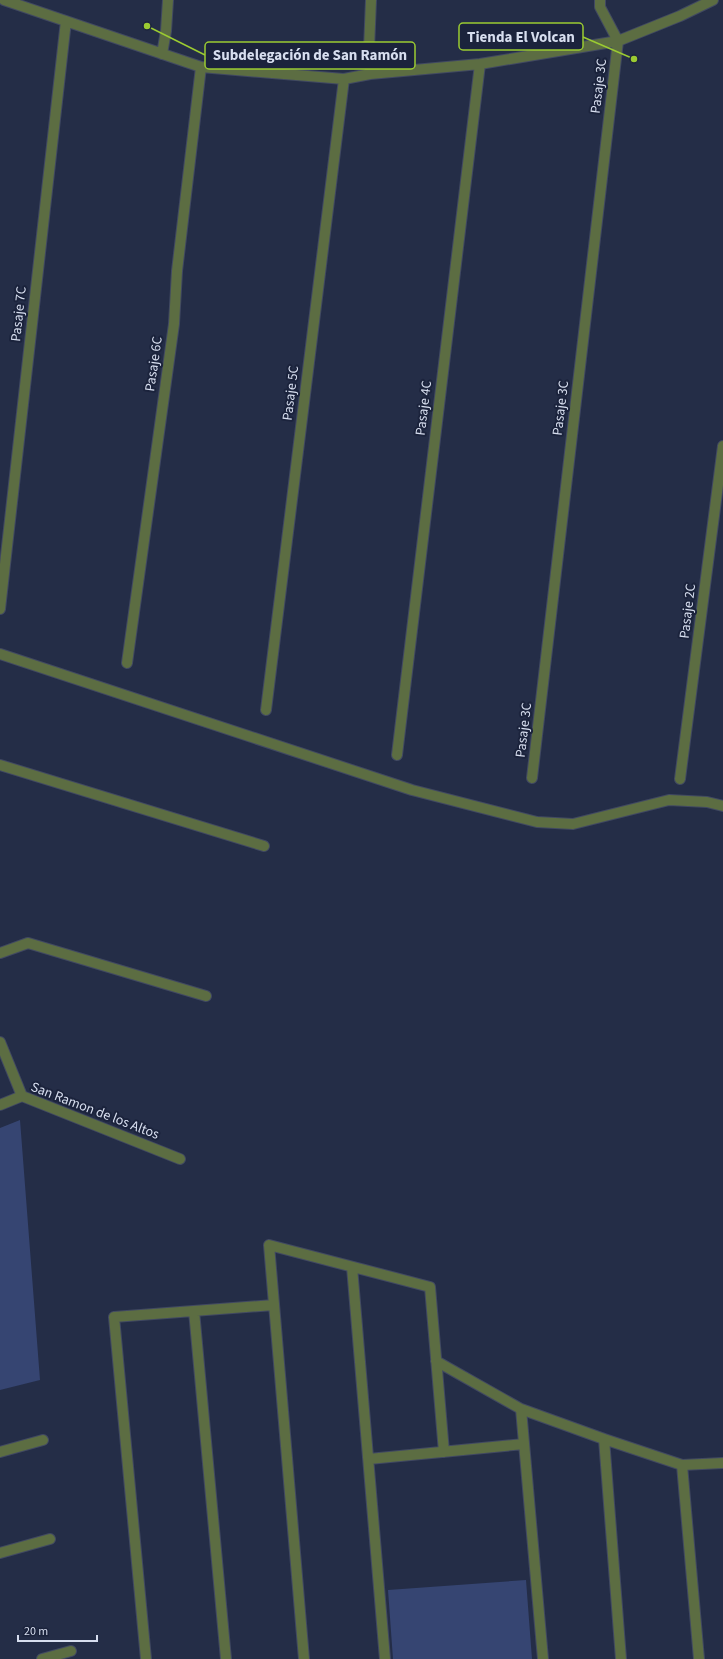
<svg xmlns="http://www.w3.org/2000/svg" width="723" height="1659" viewBox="0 0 723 1659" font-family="'Source Sans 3',sans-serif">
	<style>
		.green { fill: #364572 }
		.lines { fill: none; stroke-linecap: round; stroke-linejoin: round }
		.street-casing { stroke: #414962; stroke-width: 12 }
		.street { stroke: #5c6d42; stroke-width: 10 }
		.labels { text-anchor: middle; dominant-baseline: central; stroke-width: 4; stroke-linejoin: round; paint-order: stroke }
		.street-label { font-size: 14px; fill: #d7deef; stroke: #1b233c }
		.leader { fill: none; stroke: #9bcb32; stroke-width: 1.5 }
		.callout-dot { fill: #9bcb32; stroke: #1b233c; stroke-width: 1.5 }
		.callout { fill: #1b233c; stroke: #9bcb32; stroke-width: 1.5 }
		.callout-label { font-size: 15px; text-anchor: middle; font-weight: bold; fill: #d7deef }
	</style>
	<rect width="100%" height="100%" fill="#242d47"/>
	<path class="green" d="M20,1120L40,1380L0,1390V1128Z
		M526,1580L532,1659H393L388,1590Z"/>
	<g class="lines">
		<defs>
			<path id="street" d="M4,0L201,67L344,79L370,74L480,64L618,41L680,16L713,0
				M162,54L166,31L168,0
				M370,74L369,49L371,0
				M0,609L66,21
				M0,654L412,790L537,822L573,824L669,800L707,802L723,806
				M127,663L174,324L177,271L201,67
				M266,710L344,79
				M397,755L480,64
				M0,765L264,846
				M532,778L618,41L600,7V0
				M680,779L723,446
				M0,953L28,943L206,996
				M0,1042L22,1096
				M0,1105L22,1096L180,1159
				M352,1267L385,1659
				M194,1311L226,1659
				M436,1361L521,1409L604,1439L682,1465L723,1463
				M521,1409L543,1659
				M604,1439L621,1659
				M0,1452L43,1440
				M369,1459L524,1444
				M682,1465L699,1659
				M0,1553L50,1539
				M42,1659L71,1651
				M146,1659L114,1317L274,1305
				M304,1659L269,1245L430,1287L444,1452"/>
		</defs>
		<use href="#street" class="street-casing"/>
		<use href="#street" class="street"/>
	</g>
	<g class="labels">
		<g class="street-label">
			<text transform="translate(599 86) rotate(-83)">Pasaje 3C</text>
			<text transform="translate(19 314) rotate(-84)">Pasaje 7C</text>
			<text transform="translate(154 364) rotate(-82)">Pasaje 6C</text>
			<text transform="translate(291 393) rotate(-83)">Pasaje 5C</text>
			<text transform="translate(424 408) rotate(-83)">Pasaje 4C</text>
			<text transform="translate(561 408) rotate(-83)">Pasaje 3C</text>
			<text transform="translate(688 611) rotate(-83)">Pasaje 2C</text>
			<text transform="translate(524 730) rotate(-83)">Pasaje 3C</text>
			<text transform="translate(95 1111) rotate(21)">San Ramon de los Altos</text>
		</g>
	</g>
	<path class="leader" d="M634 59L583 37M147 26L205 55"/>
	<g class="callout-dot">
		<circle cx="634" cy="59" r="4"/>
		<circle cx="147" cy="26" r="4"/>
	</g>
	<g class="callout">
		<rect x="459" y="23" width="124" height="27" rx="4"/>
		<rect x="205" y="42" width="210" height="27" rx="4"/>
	</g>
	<g class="callout-label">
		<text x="521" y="42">Tienda El Volcan</text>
		<text x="310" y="60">Subdelegación de San Ramón</text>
	</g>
	<path d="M18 1635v6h79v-6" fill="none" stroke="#d7deef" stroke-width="2"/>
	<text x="24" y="1635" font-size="12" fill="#d7deef" stroke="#1b233c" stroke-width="3" paint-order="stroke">20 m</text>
</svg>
